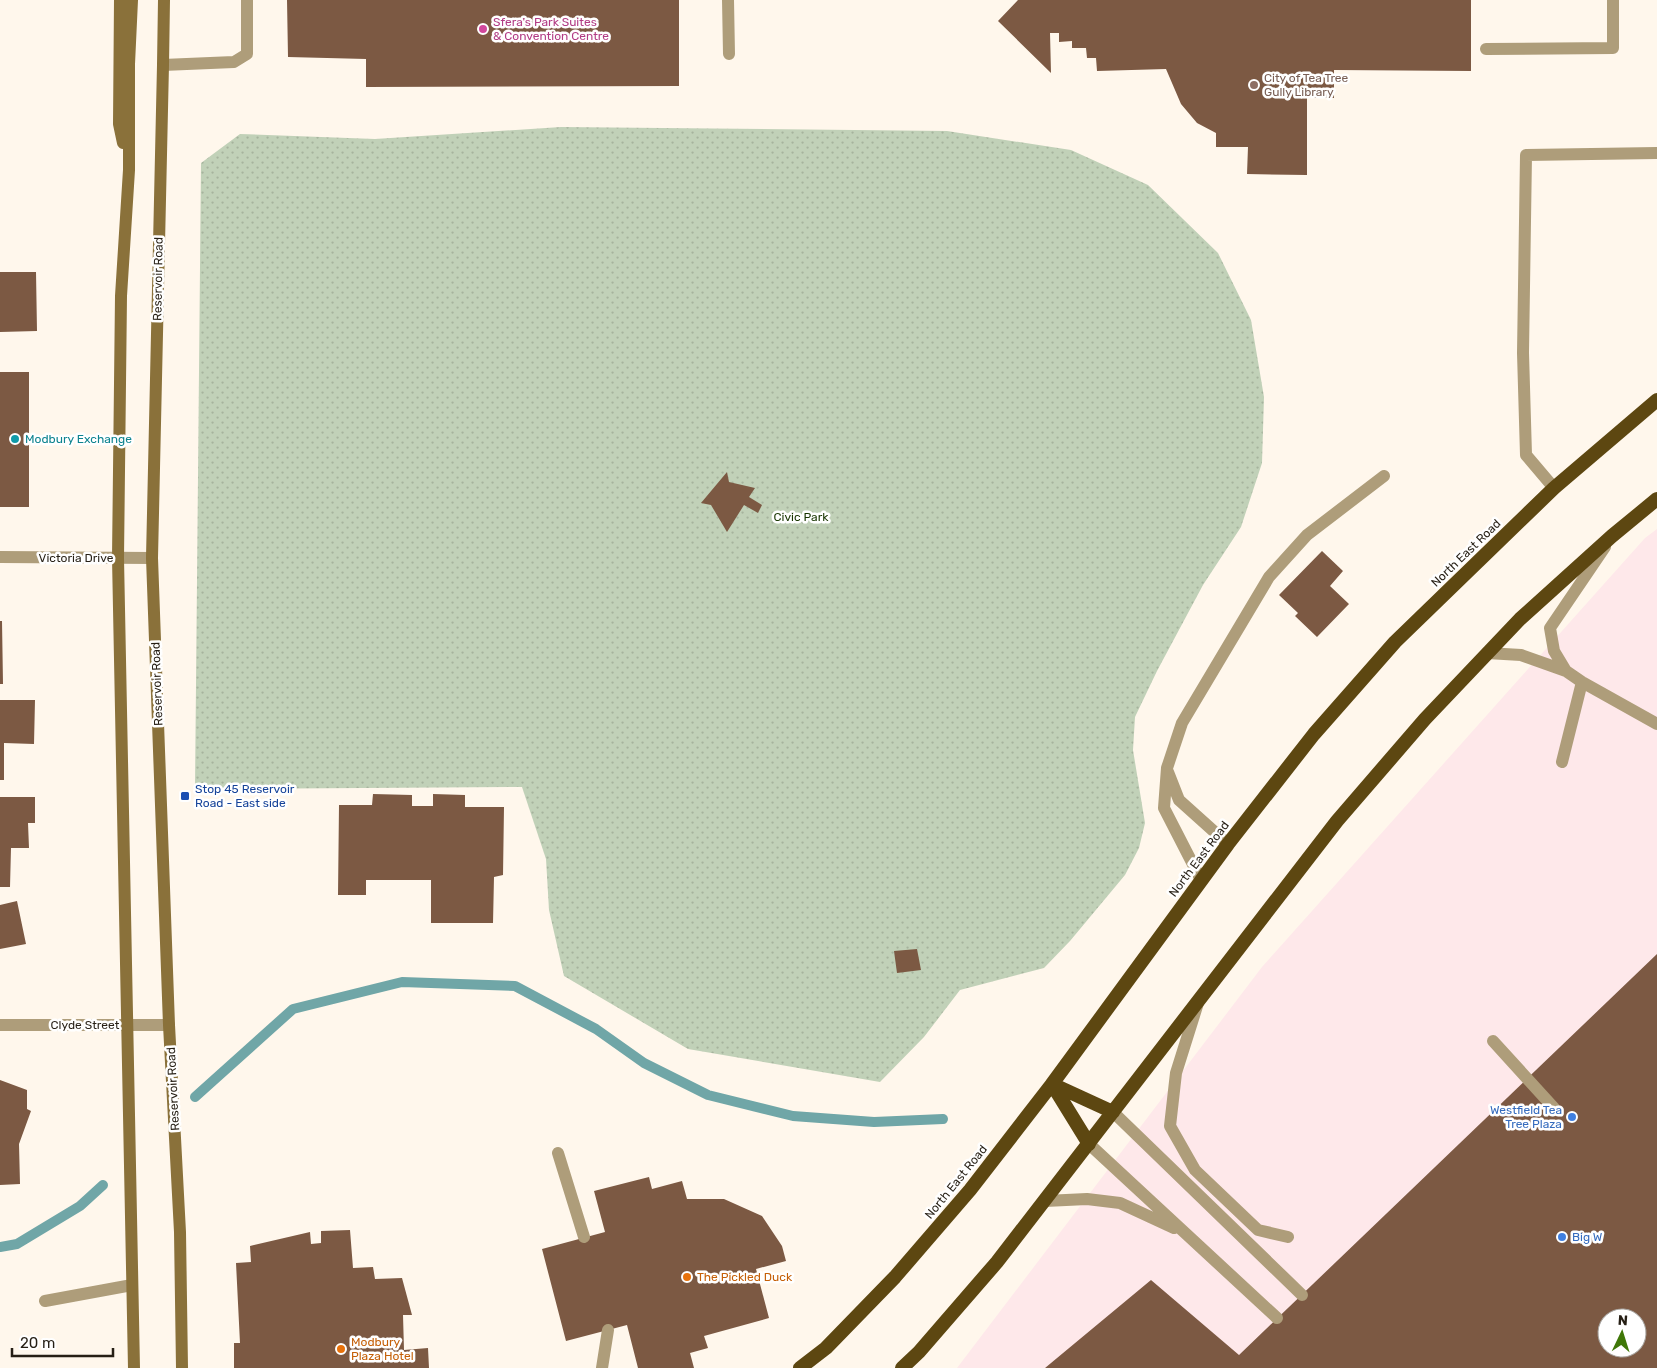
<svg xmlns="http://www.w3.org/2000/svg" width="1657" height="1368" viewBox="0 0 1657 1368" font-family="Rubik,sans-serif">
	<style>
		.commercial { fill: #fee8ea; fill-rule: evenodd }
		.park { fill: url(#park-dots) }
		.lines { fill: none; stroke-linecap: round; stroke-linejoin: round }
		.stream { stroke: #70a6a7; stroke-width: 10 }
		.building { fill: #7c5943; fill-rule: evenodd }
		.service { stroke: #ae9d7a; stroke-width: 12 }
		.minor { stroke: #ae9d7a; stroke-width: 12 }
		.secondary { stroke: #8a713a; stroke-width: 12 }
		.trunk { stroke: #5d4711; stroke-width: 14 }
		.hotel-dot { fill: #d1479c; stroke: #fff; stroke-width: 2 }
		.education-dot { fill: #8d6e63; stroke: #fff; stroke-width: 2 }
		.culture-dot { fill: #0f9aa8; stroke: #fff; stroke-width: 2 }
		.transit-dot { fill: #1a4fb4; stroke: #fff; stroke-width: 2 }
		.shop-dot { fill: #3f7fe0; stroke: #fff; stroke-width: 2 }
		.food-dot { fill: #e8710a; stroke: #fff; stroke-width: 2 }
		.labels { text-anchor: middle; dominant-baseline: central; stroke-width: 5; stroke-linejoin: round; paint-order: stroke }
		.hotel-label { font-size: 12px; fill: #b23c85; stroke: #fff; text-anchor: start }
		.education-label { font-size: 12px; fill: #785e54; stroke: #fff; text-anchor: start }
		.street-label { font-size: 12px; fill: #261f15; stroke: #fff }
		.culture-label { font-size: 12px; fill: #0d838f; stroke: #fff; text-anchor: start }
		.park-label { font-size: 12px; fill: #183500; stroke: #fff }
		.transit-label { font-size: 12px; fill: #164399; stroke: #fff; text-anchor: start }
		.shop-label { font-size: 12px; fill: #366cbe; stroke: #fff; text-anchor: end }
		.food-label { font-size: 12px; fill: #c56008; stroke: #fff; text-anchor: start }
	</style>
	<defs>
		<pattern id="park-dots" width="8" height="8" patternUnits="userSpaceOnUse" patternTransform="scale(1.25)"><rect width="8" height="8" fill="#c1d1b8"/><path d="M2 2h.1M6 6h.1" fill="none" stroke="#a6b39d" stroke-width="1.8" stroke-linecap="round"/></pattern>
	</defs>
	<rect width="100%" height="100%" fill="#fff7ec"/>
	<path class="commercial" d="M1657,529V1368H957L1262,967L1645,538ZM1607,1318H1637V1348H1607Z"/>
	<path class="park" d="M561,127L947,131L1071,150L1148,185L1218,253L1251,320L1264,397L1262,463L1241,527L1203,585L1157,671L1135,717L1133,750L1145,823L1139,848L1125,875L1070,941L1044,968L960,990L924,1037L880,1082L688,1049L564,976L549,910L546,859L522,787L195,789L201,163L240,134L375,139Z"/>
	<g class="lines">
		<path class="stream" d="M195,1097L293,1009L402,982L515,986L596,1029L644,1063L708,1095L793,1116L874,1122L943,1119
			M0,1247L17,1244L80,1206L103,1185"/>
	</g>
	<path class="building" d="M287,0H679V86L366,87V59L288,57Z
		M1018,0H1471V71L1334,70V98H1307V175L1247,174L1248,147H1216V133L1197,123L1181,104L1166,69L1097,71L1096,58H1087L1086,48H1072V41L1059,42V33H1050L1051,73L998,21Z
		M0,272H36L37,331L0,332Z
		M0,372H29V507H0Z
		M727,472L729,482L755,488L749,497L762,505L758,513L744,505L727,532L711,505L701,503Z
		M1322,551L1343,571L1330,586L1349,604L1317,637L1295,616L1298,613L1279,595Z
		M0,621H2L3,684H0Z
		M0,700H35L34,744L4,743V780H0Z
		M373,794L412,795V806H433V794L465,795V807H504L503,875L494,877L493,923H431V880H366V895H338L339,805H372Z
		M0,797H35V823H28L29,848H11L10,887H0Z
		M17,901L26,944L0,949V905Z
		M917,949L921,970L897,973L894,951Z
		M1657,954V1368H1045L1151,1280L1239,1355ZM1607,1318H1637V1348H1607Z
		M0,1080L27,1090V1109L31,1111L19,1144L20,1184L0,1185Z
		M649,1177L652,1189L682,1181L687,1199H724L762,1216L782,1246L786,1261L756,1269L769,1318L704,1336L708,1348L690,1353L694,1368H638L627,1325L566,1341L542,1249L605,1232L594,1191Z
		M350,1230L353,1268L373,1267L375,1279L402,1278L412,1315H403L404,1350L428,1348L429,1368H234V1343H240L236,1263L251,1262L250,1246L310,1232L311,1244L321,1243V1231Z"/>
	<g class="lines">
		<path class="service" d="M728,0L729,54
			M1486,49L1613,48V0
			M163,65L234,62L247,54V0
			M1554,488L1526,455L1523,353L1526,155L1657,153
			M1487,653L1521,655L1566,671L1582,682L1657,724
			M1566,671L1554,651L1550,628L1605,547
			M1562,762L1582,682
			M1168,772L1179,800L1228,844
			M1201,880L1164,808L1167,768L1182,723L1269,577L1307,535L1384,476
			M1198,1003L1176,1073L1170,1126L1195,1170L1258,1230L1288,1237
			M1493,1041L1554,1108
			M1113,1112L1302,1295
			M1089,1144L1277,1318
			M558,1153L584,1237
			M1045,1201L1087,1199L1120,1203L1174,1228
			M45,1301L132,1285
			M602,1368L608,1330"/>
		<path class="minor" d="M0,557L152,558
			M0,1025H169"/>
		<path class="secondary" d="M120,0L119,124L123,143
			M132,0L129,64V170L121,296L118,558L134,1368
			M164,0L163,65L152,558L169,1025L180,1232L182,1368"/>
		<path class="trunk" d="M1052,1084L1089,1144
			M1052,1084L1113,1112
			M800,1368L826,1348L895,1277L970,1190L1052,1084L1228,844L1314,734L1395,642L1554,488L1657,400
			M902,1368L919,1352L997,1262L1337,821L1425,719L1520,619L1612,536L1657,499"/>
	</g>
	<circle class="hotel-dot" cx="483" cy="29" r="5"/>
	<circle class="education-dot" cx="1254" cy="85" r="5"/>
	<circle class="culture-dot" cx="15" cy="439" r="5"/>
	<rect class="transit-dot" x="180" y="791" width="10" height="10" rx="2.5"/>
	<g class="shop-dot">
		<circle cx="1572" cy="1117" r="5"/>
		<circle cx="1562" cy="1237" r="5"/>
	</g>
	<g class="food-dot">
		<circle cx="687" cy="1277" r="5"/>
		<circle cx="341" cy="1349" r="5"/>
	</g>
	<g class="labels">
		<g class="hotel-label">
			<text x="493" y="22">Sfera's Park Suites<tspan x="493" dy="14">&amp; Convention Centre</tspan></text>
		</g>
		<g class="education-label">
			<text x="1264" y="78">City of Tea Tree<tspan x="1264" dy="14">Gully Library</tspan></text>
		</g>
		<g class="street-label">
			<text transform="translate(158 279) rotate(-89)">Reservoir Road</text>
			<text transform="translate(1466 553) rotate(-44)">North East Road</text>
			<text x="76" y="558">Victoria Drive</text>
			<text transform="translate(157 684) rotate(-92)">Reservoir Road</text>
			<text transform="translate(1199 859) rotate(-53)">North East Road</text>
			<text x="85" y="1025">Clyde Street</text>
			<text transform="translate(173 1089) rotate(-93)">Reservoir Road</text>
			<text transform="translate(956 1182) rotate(-51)">North East Road</text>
		</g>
		<g class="culture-label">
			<text x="25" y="439">Modbury Exchange</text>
		</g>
		<g class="park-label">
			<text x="801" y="517">Civic Park</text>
		</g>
		<g class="transit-label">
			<text x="195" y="789">Stop 45 Reservoir<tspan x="195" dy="14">Road - East side</tspan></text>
		</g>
		<g class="shop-label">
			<text x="1562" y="1110">Westfield Tea<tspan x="1562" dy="14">Tree Plaza</tspan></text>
			<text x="1572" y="1237" text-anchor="start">Big W</text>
		</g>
		<g class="food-label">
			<text x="697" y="1277">The Pickled Duck</text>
			<text x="351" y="1342">Modbury<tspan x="351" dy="14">Plaza Hotel</tspan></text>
		</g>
	</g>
	<g transform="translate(1622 1333) rotate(4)"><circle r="24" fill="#ffffff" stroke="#a8a5a1"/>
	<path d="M0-4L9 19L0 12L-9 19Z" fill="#3f7708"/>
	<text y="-8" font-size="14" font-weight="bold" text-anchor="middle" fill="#261f15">N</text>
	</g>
	<path d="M12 1348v8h101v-8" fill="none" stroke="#261f15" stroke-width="2.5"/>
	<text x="20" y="1348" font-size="15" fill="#261f15" stroke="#ffffff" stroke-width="4" paint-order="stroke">20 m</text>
</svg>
